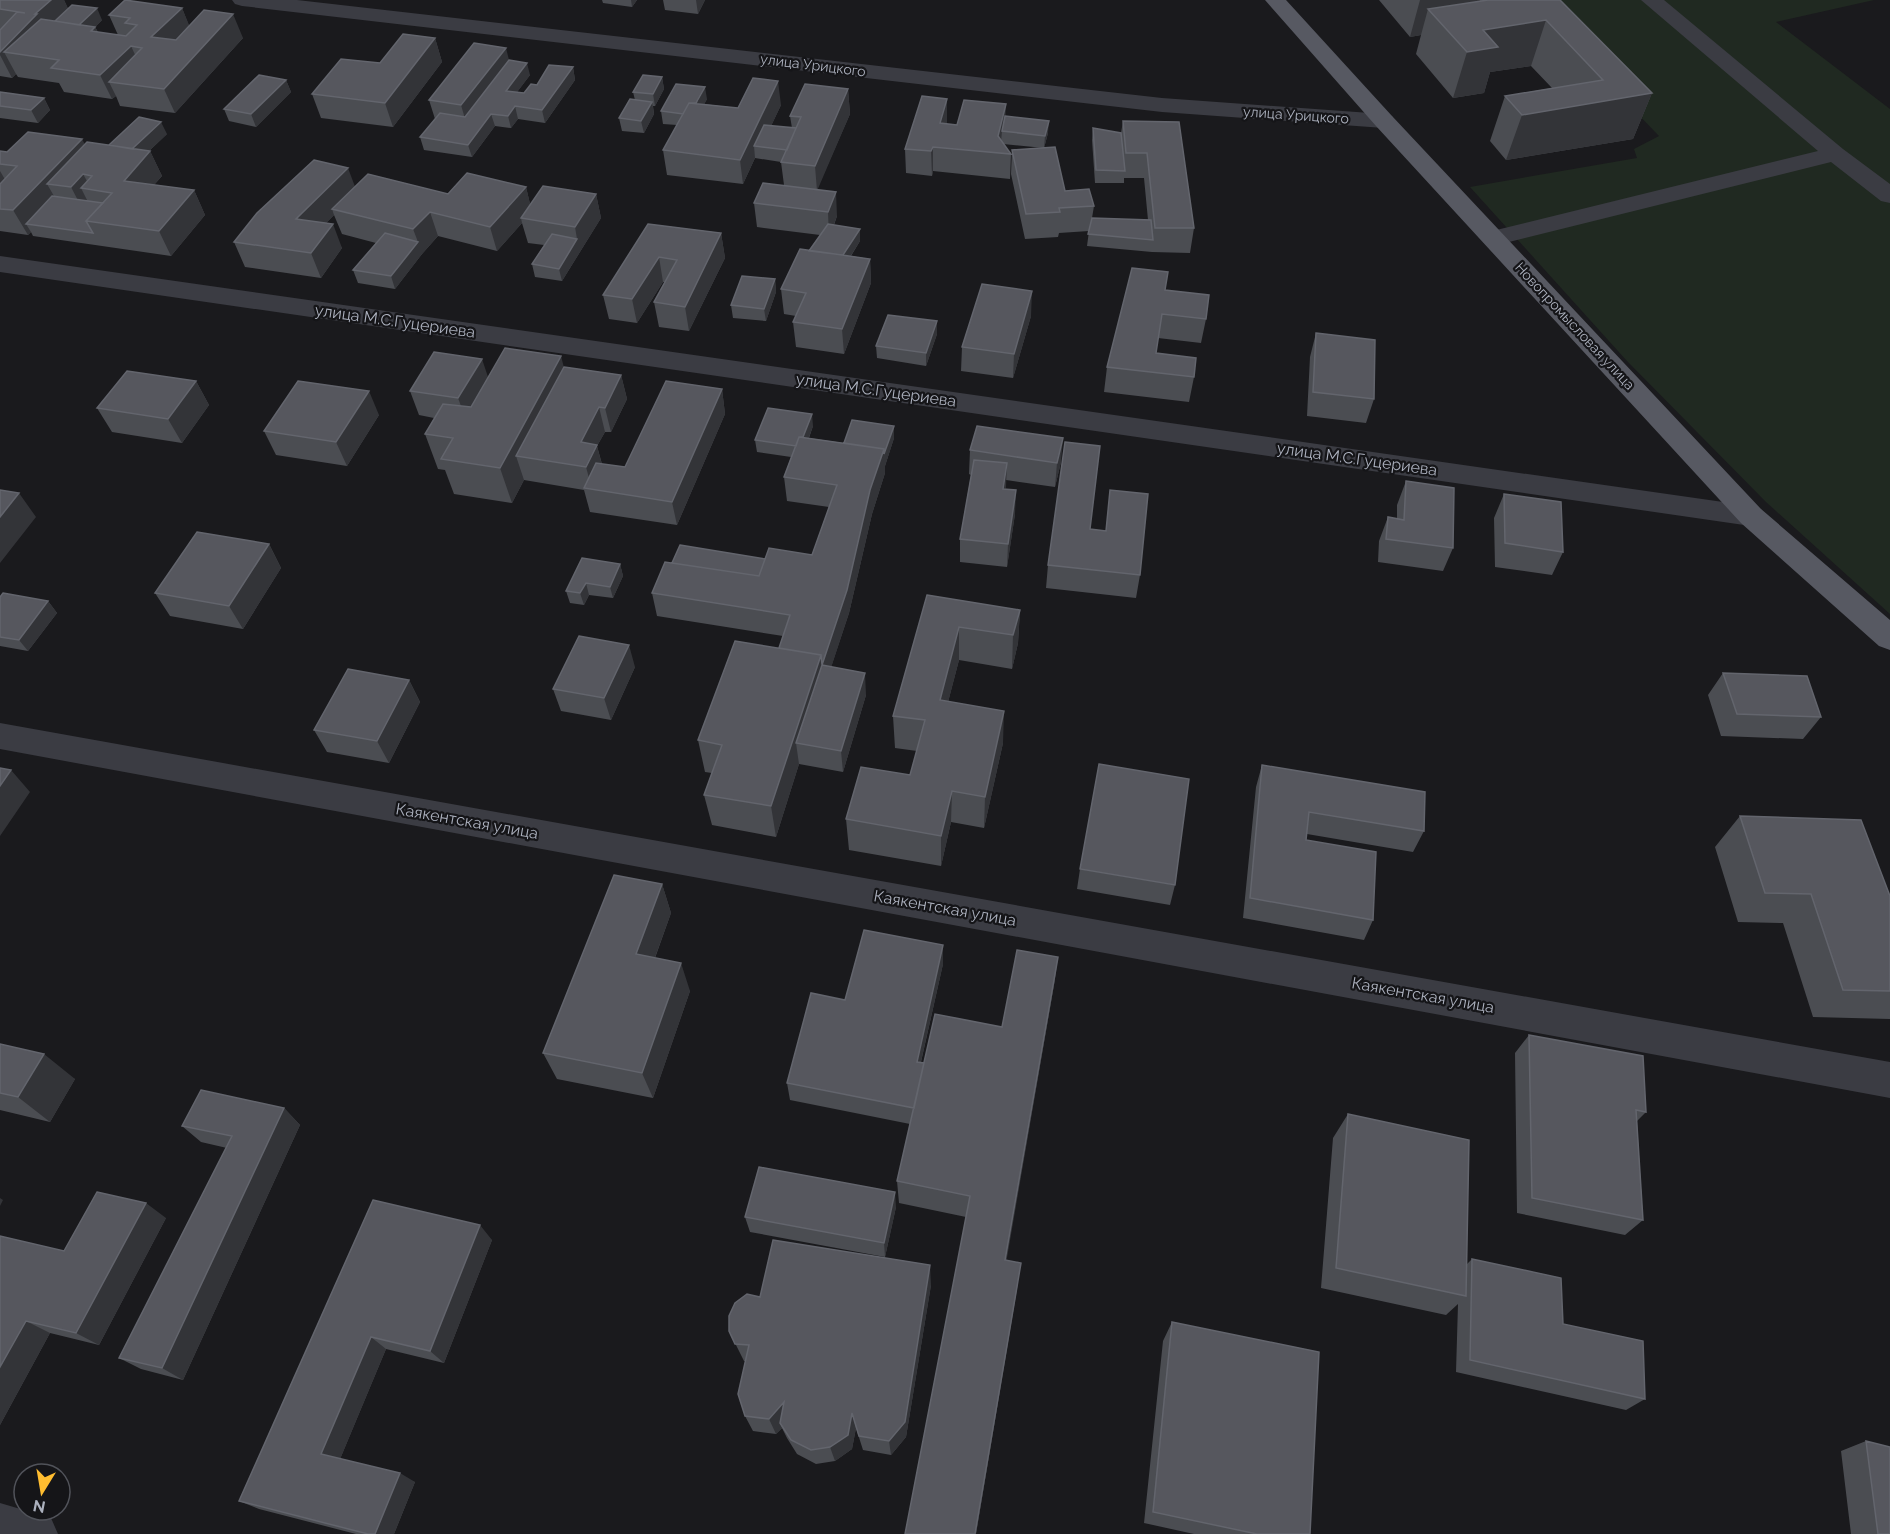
<svg xmlns="http://www.w3.org/2000/svg" width="1890" height="1534" viewBox="0 0 1890 1534" font-family="Raleway,sans-serif">
	<style>
		.green { fill: #202921 }
		.lines { fill: none; stroke-linecap: round; stroke-linejoin: round }
		.minor { fill: #3b3c43; fill-rule: evenodd }
		.major { fill: #575962; fill-rule: evenodd }
		.wall { fill: #4b4d52 }
		.shaded-wall { fill: #333438 }
		.building { fill: #56575e; stroke: #63656d; stroke-width: 1.5 }
		.labels { text-anchor: middle; dominant-baseline: central; stroke-width: 4.5; stroke-linejoin: round; paint-order: stroke }
		.far-street-label { font-size: 14px; fill: #acb1be; stroke: #151518 }
		.street-label { font-size: 16px; fill: #acb1be; stroke: #151518 }
	</style>
	<rect width="100%" height="100%" fill="#1a1a1d"/>
	<path class="green" d="M1528,0H1874L1776,22L1890,109V614L1766,502L1627,361L1470,187L1637,158L1634,149L1659,136Z"/>
	<g class="lines">
		<path class="minor" d="M232,0H297L1162,98L1384,114L1392,116L1395,121L1392,126L1384,128L1162,112L242,6L235,4Z
			M1641,0H1664L1843,149L1890,184V203L1881,201L1831,162L1493,246L1484,243L1481,238L1484,233L1818,151Z
			M0,256L1751,506L1761,509L1766,516L1761,523L1751,526L0,272Z
			M0,723L1890,1062V1098L0,749Z
			M0,1503L51,1518L58,1534H0Z"/>
		<path class="major" d="M1265,0H1286L1392,116L1761,509L1890,620V650L1879,646L1741,523L1376,126Z"/>
	</g>
	<path class="wall" d="M0,0H64L68,9L102,20L95,27L98,32L118,35L109,15L182,8L189,26L243,38L175,113L120,106L116,96L112,99L64,92L59,83L18,77L16,74L12,78L0,76Z
		M602,0H637L632,7L603,3Z
		M663,0H705L698,14L665,10Z
		M1379,0H1560L1652,93L1633,139L1506,160L1490,141L1505,96L1552,88L1531,66L1490,72L1484,93L1453,98L1416,54L1421,35L1410,37Z
		M435,38L442,62L393,127L321,118L312,94Z
		M509,60L530,75L517,92L524,93L537,85L573,67L575,80L545,123L518,119L511,128L495,126L472,157L424,150L420,137L435,119L429,100Z
		M662,77L664,89L655,106H653L654,114L644,133L622,131L619,118L635,100L633,92Z
		M286,80L291,92L256,127L229,121L224,109Z
		M848,89L850,114L817,189L837,216L834,225L860,229V241L851,256L870,259L871,283L844,354L796,347L793,322L796,316L784,314L781,289L820,235L757,227L754,203L784,185L781,162L755,158L743,184L667,175L663,150L677,125L663,124L661,111L707,99L704,104L738,108L781,105L771,126L792,128L790,116Z
		M0,92L44,98L50,110L38,123L0,118Z
		M1123,121L1179,122L1194,228L1190,253L1152,252L1087,246L1089,231L1059,233L1058,237L1025,239L1011,174L1012,150L1065,191L1094,206L1092,218L1148,220L1144,178H1124V183H1095L1092,140L1093,128L1121,133Z
		M947,124L957,125L1048,133L1044,148L1003,144L1011,154L1010,179L933,171L932,176L906,173L905,149Z
		M167,134L149,151H150L162,176L154,185L194,190L205,215L171,256L33,236L31,232L28,235L0,231V151L7,152L85,144L109,145Z
		M355,187L448,194L526,187L530,204L596,194L601,218L562,281L535,277L532,264L544,245L528,243L522,223L497,251L438,236L422,254L395,289L358,283L353,270L376,243L342,234L334,215L326,223L342,248L321,278L245,267L234,242Z
		M648,224L721,233L725,258L689,331L659,327L654,302L665,282H663L637,323L609,319L603,295Z
		M775,279L776,292L766,321L733,318L731,305Z
		M1165,290L1206,319L1201,343L1158,338L1156,353L1194,377L1189,402L1104,392L1107,367Z
		M1031,316L1013,378L961,371L962,347Z
		M937,321V334L926,366L877,358L876,346Z
		M1316,333L1374,399L1366,423L1307,416L1310,357Z
		M564,367L621,375L627,399L611,432H605L597,446L602,464L625,467L722,389L725,414L677,525L590,512L584,490L524,480L512,503L454,494L445,470L438,469L425,434L434,418L419,415L410,391L488,378Z
		M196,381L209,405L182,443L112,432L97,408Z
		M379,415L347,466L276,455L264,431Z
		M813,426L809,438L844,443L894,438L885,466V473L872,514L849,613L831,667L866,695L843,772L799,764L776,837L712,825L704,795L712,773L705,772L698,740L779,648L783,636L657,616L652,593L672,563L765,559L812,555L829,507L787,501L784,477L791,457L757,452L755,440Z
		M970,450L1061,462L1055,487L1006,480L1005,489L1015,514L1007,567L960,562V539L971,475L969,474Z
		M1406,481L1453,548L1443,571L1378,562L1379,541L1388,517L1397,519V505Z
		M1504,494L1563,552L1552,575L1495,567L1494,518Z
		M1090,529L1105,531L1140,575L1136,598L1046,588L1048,565Z
		M269,544L281,568L243,629L170,616L155,593Z
		M620,564L623,576L613,598L589,595L584,605L570,603L566,591Z
		M927,595L1020,610L1018,643L1012,669L959,660L948,702L1003,743L984,828L951,822L941,866L849,850L846,819L910,775L917,751L895,748L893,716Z
		M0,597L48,601L57,613L28,651L0,646Z
		M635,667L611,720L561,711L553,689Z
		M1723,673L1821,717L1803,739L1721,736L1708,695Z
		M409,680L420,702L389,763L327,752L314,730Z
		M1262,765L1424,831L1413,852L1307,834L1306,840L1373,920L1364,940L1243,918L1256,787Z
		M1740,816L1890,896V1019L1813,1017L1783,923L1738,922L1715,847Z
		M1080,869L1175,885L1170,905L1077,889Z
		M662,884L671,913L655,958L690,991L653,1098L557,1079L543,1053Z
		M1058,957L1054,985L1006,1261L1018,1283L976,1534H905L966,1217L899,1203L897,1181L910,1124L790,1100L787,1083L845,1000L943,964L921,1062L924,1063L1002,1027Z
		M1529,1035L1646,1112L1637,1121L1643,1220L1625,1235L1517,1213L1515,1053Z
		M0,1044L75,1079L50,1122L0,1110Z
		M284,1108L300,1125L183,1380L141,1369L119,1358L227,1148L201,1142L182,1126Z
		M1348,1114L1467,1264L1472,1259L1563,1324L1645,1399L1626,1410L1456,1372L1458,1304L1446,1315L1321,1288L1333,1138Z
		M373,1200L492,1240L444,1363L386,1349L340,1459L415,1482L394,1534H356L259,1509L239,1501Z
		M896,1207L885,1257L750,1232L745,1217Z
		M166,1218L99,1345L50,1333L0,1425V1236L64,1251Z
		M931,1285L906,1437L891,1455L863,1450L856,1428L852,1449L835,1461L816,1464L797,1454L787,1438L782,1428L776,1434L753,1431L745,1416L746,1361H744L729,1331L760,1297Z
		M1172,1322L1310,1534H1194L1144,1523L1163,1341Z
		M1866,1441L1890,1534H1851L1841,1451Z"/>
	<path class="shaded-wall" d="M51,0H64L72,16L4,52L16,74L12,78L0,55V52L35,14Z
		M631,0H637L632,7Z
		M696,0H705L698,14Z
		M1420,0H1480L1477,12L1428,9L1421,35L1410,37Z
		M97,8L102,20L94,28L95,27L107,51L74,29Z
		M182,8L192,32L162,61L151,37Z
		M233,14L243,38L175,113L164,89Z
		M1546,20L1531,66L1490,72L1484,93L1453,98L1467,52L1483,30Z
		M435,38L442,62L393,127L385,103Z
		M131,46L142,70L109,82L116,96L112,99L100,75Z
		M506,48L512,72L468,129L461,105Z
		M527,63L530,75L509,103L506,91Z
		M573,67L575,80L545,123L542,110Z
		M662,77L664,89L655,106L653,94Z
		M286,80L291,92L256,127L251,114Z
		M778,81L781,105L761,147L754,146L755,158L743,184L740,160Z
		M705,87L707,99L693,127L691,115Z
		M848,89L850,114L817,191L815,166Z
		M1652,93L1633,139L1506,160L1522,115Z
		M44,98L50,110L38,123L31,110Z
		M947,99V123L940,148V123Z
		M652,102L654,114L644,133L641,121Z
		M1006,104L1005,129L1002,131L1001,142L998,136Z
		M515,106L518,119L511,128L508,116Z
		M491,114L495,126L472,157L468,145Z
		M1049,121L1048,133L1044,148L1045,136Z
		M161,122L167,134L128,171L121,158Z
		M82,139L95,163L83,174L92,190L81,188L90,206L84,212L71,187L47,184L58,203L26,224L31,232L28,235L13,210Z
		M933,147V171L932,176L931,151Z
		M150,151L162,176L136,205L124,181Z
		M348,168L357,192L332,209L334,215L306,243L296,219Z
		M0,171L10,188L0,198Z
		M526,187L532,212L521,218L522,223L497,251L490,227Z
		M194,190L205,215L171,256L159,231Z
		M836,192L837,216L829,237L828,212Z
		M596,194L601,218L562,281L559,269L577,239L575,227Z
		M430,212L438,236L422,254L395,289L391,276L418,242L413,229Z
		M333,224L342,248L321,278L311,253Z
		M860,229V241L836,279L835,266Z
		M721,233L725,258L689,331L685,307Z
		M659,257L663,282L637,323L632,299Z
		M870,259L871,283L844,354L842,329Z
		M775,279L776,292L766,321L764,309Z
		M1032,291L1031,316L1013,378L1014,354Z
		M937,321V334L926,366V353Z
		M561,356L570,391L516,456L524,480L512,503L500,468Z
		M482,359L490,383L467,422L458,398Z
		M621,375L627,399L611,432L605,408Z
		M196,381L209,405L182,443L168,419Z
		M722,389L725,414L677,525L672,502Z
		M369,391L379,415L347,466L336,442Z
		M599,407L605,432L597,446L603,469L592,489L586,467L581,442Z
		M812,414L813,426L801,459L799,446Z
		M894,426V438L885,466V473L872,514L849,613L806,744L796,743L799,764L776,837L771,806L870,490L884,449Z
		M1063,438L1061,462L1055,487L1057,463Z
		M1007,463L1006,487L1002,513L1003,489Z
		M1016,490L1015,514L1007,567L1008,544Z
		M19,493L36,517L0,563V517Z
		M269,544L281,568L243,629L229,606Z
		M620,564L623,576L613,598L610,587Z
		M586,583L589,595L584,605L580,593Z
		M48,601L57,613L28,651L19,640Z
		M1020,610L1018,643L1012,669L1013,635Z
		M959,627V660L940,733V700Z
		M629,645L635,667L611,720L604,698Z
		M865,673L866,695L843,772L841,751Z
		M409,680L420,702L389,763L377,741Z
		M1004,711L1003,743L984,828L985,797Z
		M11,770L30,792L0,836V786Z
		M952,791L951,822L941,866V836Z
		M662,884L671,913L646,982L636,954Z
		M943,945V964L917,1079V1062Z
		M1058,957L1054,985L1003,1281L1005,1260Z
		M681,963L690,991L653,1098L642,1073Z
		M44,1054L75,1079L50,1122L18,1097Z
		M284,1108L300,1125L183,1380L162,1368Z
		M895,1192L896,1207L885,1257L884,1243Z
		M0,1198L3,1200L0,1206Z
		M146,1203L166,1218L99,1345L76,1333Z
		M480,1225L492,1240L444,1363L430,1351Z
		M1021,1263L976,1534H975Z
		M930,1265L931,1285L906,1437L891,1455L889,1441Z
		M26,1321L50,1333L0,1425V1367Z
		M371,1337L386,1349L338,1464L321,1454Z
		M784,1402L780,1423L782,1428L776,1434L769,1419Z
		M852,1413L856,1428L852,1449L835,1461L830,1447Z
		M400,1473L415,1482L394,1534H375Z"/>
	<path class="building" d="M0,0H51L35,14H37L0,52V30L17,12L25,13L0,9Z
		M125,0L182,8L151,37L176,40L204,10L233,14L164,89L109,82L142,48L131,46L100,75L51,68L59,60L4,52L41,19L95,27L91,31L126,36L137,25L125,23L130,18L109,15Z
		M1488,0H1560L1652,93L1522,115L1505,96L1603,80L1546,20L1483,30L1498,47L1467,52L1428,9Z
		M72,5L97,8L79,25L55,21Z
		M403,34L435,38L385,103L312,94L341,59L380,63Z
		M474,43L506,48L461,105L429,100Z
		M509,60L527,63L506,91L524,93L531,84L537,85L549,65L573,67L542,110L515,106L508,116L491,114L468,145L420,137L440,113L465,117Z
		M259,75L286,80L251,114L224,109Z
		M643,75L662,77L653,94L633,92Z
		M753,78L778,81L740,160L663,150L689,103L738,108Z
		M676,84L705,87L696,103H689L683,114L661,111Z
		M805,84L848,89L815,166L781,162L801,117L790,116Z
		M0,92L44,98L31,110L0,106Z
		M922,96L947,99L940,123L957,125L964,100L1006,104L998,136L1011,154L933,147L931,151L905,149Z
		M630,99L652,102L641,121L619,118Z
		M1005,116L1049,121L1045,136L1002,131Z
		M139,117L161,122L132,149L109,145Z
		M1123,121L1179,122L1194,228H1155L1147,153H1126Z
		M764,125L796,128L787,150L754,146Z
		M1093,128L1121,133L1125,171L1096,170Z
		M28,132L82,139L13,210L0,209V184L17,166L0,164V151L7,152Z
		M87,142L150,151L124,181L194,190L159,231L86,221L112,193L81,188L92,176L83,174L71,187L47,184Z
		M1055,147L1065,191L1089,189L1094,206L1059,208L1060,212L1026,214L1012,150Z
		M314,160L348,168L296,219L333,224L311,253L234,242L257,213Z
		M467,173L526,187L490,227L430,212L413,229L332,209L368,174L448,194Z
		M763,183L836,192L828,212L754,203Z
		M543,186L596,194L575,227L521,218Z
		M52,196L103,203L86,221L93,233L26,224Z
		M1092,218L1151,220L1153,240L1088,234Z
		M648,224L721,233L685,307L654,302L677,260L659,257L632,299L603,295Z
		M828,224L860,229L843,255L809,251Z
		M385,233L418,242L391,276L353,270Z
		M552,234L577,239L559,269L532,264Z
		M800,249L870,259L842,329L793,322L806,293L781,289Z
		M1132,268L1168,272L1165,290L1209,295L1206,319L1162,314L1156,353L1196,358L1194,377L1107,367Z
		M742,276L775,279L764,309L731,305Z
		M982,284L1032,291L1014,354L962,347Z
		M888,315L937,321L926,353L876,346Z
		M1316,333L1375,340L1374,399L1313,392Z
		M505,348L561,356L500,468L441,459L453,438L425,434L443,404L471,407Z
		M434,352L482,359L458,398L410,391Z
		M564,367L621,375L605,408L599,407L581,442L597,445L586,467L516,456Z
		M127,371L196,381L168,419L97,408Z
		M298,381L369,391L336,442L264,431Z
		M666,381L722,389L672,502L584,488L596,463L625,467Z
		M768,408L812,414L803,437H799L796,446L755,440Z
		M852,420L894,426L884,454V449L844,443Z
		M977,426L1063,438L1057,463L970,450Z
		M799,437L884,449L870,490L847,590L822,665L821,655L779,648L790,615L652,593L665,562L759,576L769,548L812,555L837,485L784,477Z
		M1065,442L1100,446L1090,529L1106,531L1110,490L1148,494L1140,575L1048,565Z
		M974,460L1007,463L1003,489L1016,490L1008,544L960,539Z
		M1406,481L1454,488L1453,548L1386,539L1388,517L1404,520Z
		M0,490L19,493L0,517Z
		M1504,494L1561,502L1563,552L1505,543Z
		M197,532L269,544L229,606L155,593Z
		M680,545L765,559L759,576L672,563Z
		M582,558L620,564L610,587L586,583L580,593L566,591Z
		M3,593L48,601L19,640L0,637V597Z
		M927,595L1020,610L1013,635L959,627L940,700L1004,711L985,797L952,791L941,836L846,819L861,767L910,775L925,720L893,716Z
		M579,636L629,645L604,698L553,689Z
		M735,641L821,655L771,806L704,795L722,745L698,740Z
		M822,665L865,673L841,751L796,743Z
		M348,669L409,680L377,741L314,730Z
		M1723,673L1807,676L1821,717L1737,714Z
		M1099,764L1189,779L1175,885L1080,869Z
		M1262,765L1425,792L1424,831L1309,812L1306,840L1376,852L1373,920L1250,898Z
		M0,768L11,770L0,786Z
		M1740,816L1861,820L1890,896V991L1843,990L1811,894L1765,893Z
		M614,875L662,884L636,954L681,963L642,1073L543,1053Z
		M864,930L943,945L917,1062L924,1063L914,1108L787,1083L811,993L845,1000Z
		M1017,950L1058,957L1005,1260L1021,1263L975,1534H905L970,1196L897,1181L935,1014L1002,1027Z
		M1529,1035L1643,1056L1646,1112L1636,1110L1643,1220L1532,1198Z
		M0,1044L44,1054L18,1097L0,1093Z
		M201,1090L284,1108L162,1368L119,1358L232,1136L182,1126Z
		M1348,1114L1469,1140L1466,1296L1336,1268Z
		M759,1167L895,1192L884,1243L745,1217Z
		M97,1192L146,1203L76,1333L26,1321L0,1367V1236L64,1251Z
		M373,1200L480,1225L430,1351L371,1337L321,1454L400,1473L375,1534H368L239,1501Z
		M773,1240L930,1265L905,1422L889,1441L859,1436L852,1413L848,1435L830,1447L811,1450L791,1440L780,1423L784,1402L769,1419L745,1416L738,1394L749,1345L735,1344L729,1331V1316L735,1303L747,1294L760,1297Z
		M1472,1259L1561,1278L1563,1324L1643,1341L1645,1399L1470,1360Z
		M1172,1322L1319,1352L1310,1534H1257L1153,1512Z
		M1866,1441L1890,1447V1534H1878Z"/>
	<g class="labels">
		<g class="far-street-label">
			<text transform="translate(813 65) rotate(7)">улица Урицкого</text>
			<text transform="translate(1296 115) rotate(4)">улица Урицкого</text>
			<text transform="translate(1575 326) rotate(47)">Новопромысловая улица</text>
		</g>
		<g class="street-label">
			<text transform="translate(395 321) rotate(8)">улица М.С.Гуцериева</text>
			<text transform="translate(876 390) rotate(8)">улица М.С.Гуцериева</text>
			<text transform="translate(1357 459) rotate(8)">улица М.С.Гуцериева</text>
			<text transform="translate(467 821) rotate(10)">Каякентская улица</text>
			<text transform="translate(945 908) rotate(10)">Каякентская улица</text>
			<text transform="translate(1423 995) rotate(10)">Каякентская улица</text>
		</g>
	</g>
	<g transform="translate(42 1492) rotate(191)"><circle r="28" fill="#151518" stroke="#51535a" stroke-width="1.5"/>
	<path d="M0-4.5L10 22L0 15L-10 22Z" fill="#ffbd30"/>
	<text y="-9" font-size="16" font-weight="bold" text-anchor="middle" fill="#acb1be">N</text>
	</g>
</svg>
